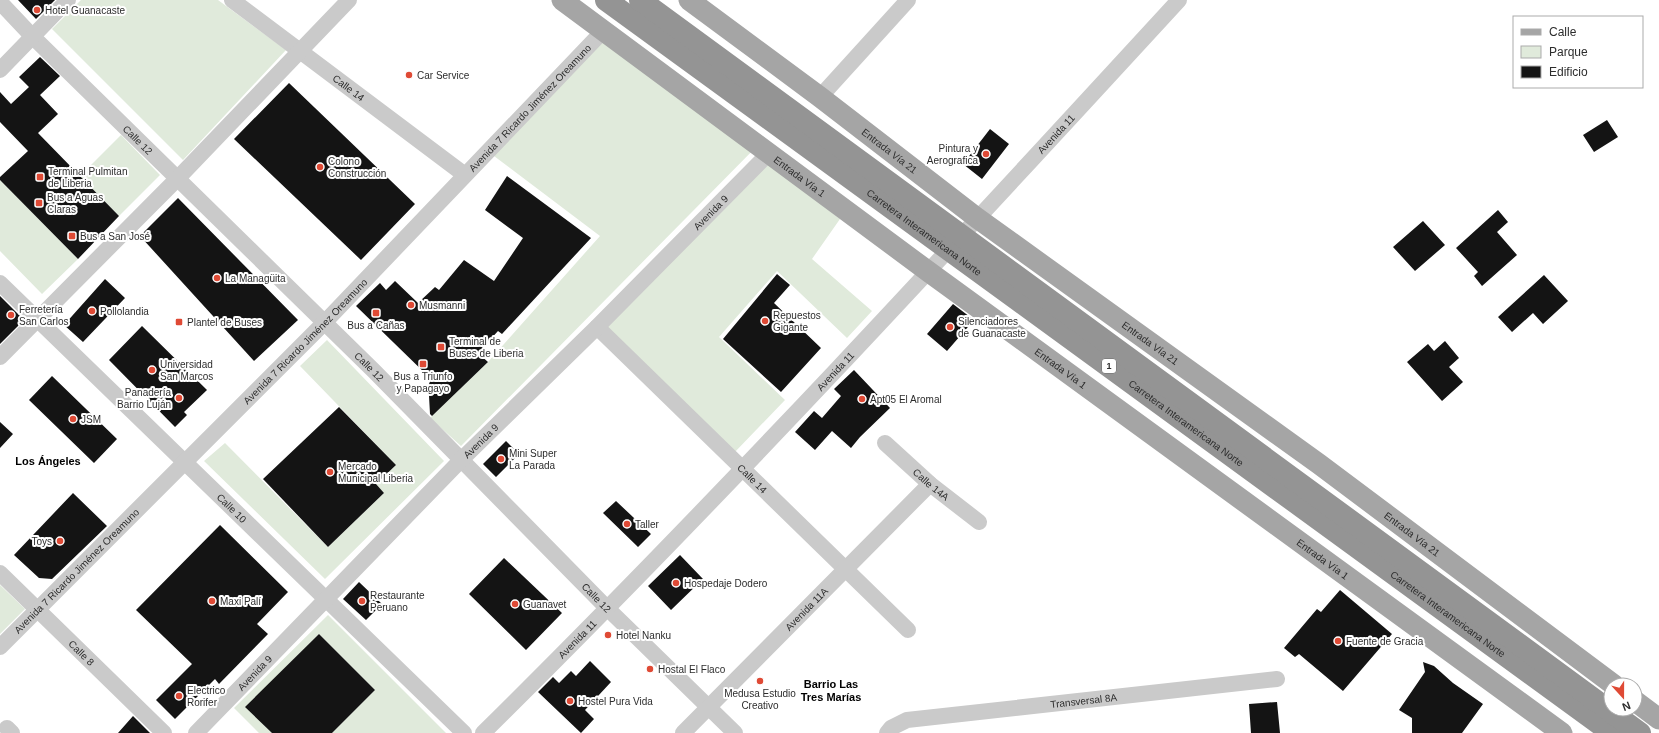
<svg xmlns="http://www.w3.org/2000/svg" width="1659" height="733" viewBox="0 0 1659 733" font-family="Helvetica,sans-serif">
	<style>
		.green { fill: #e0eadb }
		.building { fill: #141414 }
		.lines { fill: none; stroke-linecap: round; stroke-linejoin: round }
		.minor { stroke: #cacaca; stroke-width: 16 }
		.major { stroke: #a5a5a5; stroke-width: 21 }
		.highway-bridge { stroke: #949494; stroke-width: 22 }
		.poi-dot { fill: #df4a35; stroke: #fff; stroke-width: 1.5 }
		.labels { text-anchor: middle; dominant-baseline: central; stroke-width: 4; stroke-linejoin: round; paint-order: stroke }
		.shield { fill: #fff; stroke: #6c6c6c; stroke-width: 1 }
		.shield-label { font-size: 9px; font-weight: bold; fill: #2d2d2d }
		.poi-label { font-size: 10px; fill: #2d2d2d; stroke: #fff; text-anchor: start }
		.street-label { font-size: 10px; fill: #2d2d2d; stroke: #fff }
		.neighbourhood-label { font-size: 11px; font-weight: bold; fill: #000; stroke: #fff }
	</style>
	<rect width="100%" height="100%" fill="#fff"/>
	<path class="green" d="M81,0H218L286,50L183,160L52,29Z
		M612,31L765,138L461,446L430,418L488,362L600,236L494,156Z
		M121,135L160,175L119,216L80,176Z
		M769,163L840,219L812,259L872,311L847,338L777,271L719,337L785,400L734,453L606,328Z
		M0,180L78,259L42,294L0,251Z
		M327,340L444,461L325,579L204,461L225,443L328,547L384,493L376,484L396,465L300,366Z
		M0,585L25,609L0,634Z
		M328,615L446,733H332L375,690L319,634L246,707L272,733H259L234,708Z"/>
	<path class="building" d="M18,0H55L36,19Z
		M40,57L60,76L40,95L58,114L38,133L119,216L78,259L0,180V177L28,151L0,122V92L11,104L29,87L19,77Z
		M289,83L415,204L361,260L234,139Z
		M1607,120L1618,137L1594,152L1583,135Z
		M990,129L1009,144L982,179L963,164Z
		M507,176L591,238L502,334L498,331L478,353L488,362L432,416L430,414L429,396L435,390L429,384L431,379L356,306L380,283L386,290L395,281L418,303L435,287L439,290L464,260L494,281L523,238L485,210Z
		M178,198L298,320L254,361L140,236Z
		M1498,210L1508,222L1497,232L1517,255L1482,286L1474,276L1478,272L1456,248Z
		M1423,221L1445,245L1415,271L1393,247Z
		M777,274L790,285L774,303L821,348L781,392L723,339Z
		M1544,275L1568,301L1543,324L1533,313L1512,332L1498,317Z
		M105,279L125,298L83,342L64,325Z
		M0,296L24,320L0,344Z
		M953,304L974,320L947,351L927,334Z
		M142,326L207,390L184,412L187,415L175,427L109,360Z
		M1445,341L1459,358L1449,367L1463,382L1442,401L1407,362L1428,344L1434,351Z
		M854,370L890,408L860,437L851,448L832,431L815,450L795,432L814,411L822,418L841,396L834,389Z
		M52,376L117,439L94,463L29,400Z
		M339,407L396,465L376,484L384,493L328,547L263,479Z
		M0,422L13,434L0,448Z
		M506,441L519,454L496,477L483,464Z
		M73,493L107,526L52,579L39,578L14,555Z
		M616,501L651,534L638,547L603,513Z
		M220,525L288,592L257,624L268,634L219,684L215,679L175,719L156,700L192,664L136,610Z
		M680,555L703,579L671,610L648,586Z
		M504,558L562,613L526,650L469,594Z
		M359,582L382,604L366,620L343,599Z
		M1340,590L1392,634L1343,691L1299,654L1295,657L1284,648L1317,609L1321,612Z
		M319,634L375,690L332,733H272L245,707Z
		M590,661L611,682L585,710L594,719L581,733L538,692L553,677L559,683L571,671L576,676Z
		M1423,662L1434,666L1453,683L1483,704L1462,733H1412V718L1399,710L1425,672Z
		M1277,702L1280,733H1251L1249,704Z
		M133,716L150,733H118Z"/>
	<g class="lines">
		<g class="minor">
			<path id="s1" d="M232,0L465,175"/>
			<path id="s2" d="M0,2L32,36L374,371L608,609L735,733"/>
			<path d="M0,70L68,0"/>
			<path d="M820,97L908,0"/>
			<path id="s3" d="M0,283L464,733"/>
			<path id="s4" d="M597,327L908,630"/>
			<path d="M0,357L178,178L349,0"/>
			<path id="s5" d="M885,443L930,484L979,522"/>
			<path id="s6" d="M0,573L164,733"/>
			<path id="s7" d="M0,647L324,323L604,30"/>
			<path d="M7,728L12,733"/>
			<path id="s8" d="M196,733L462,459L597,327L769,153"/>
			<path id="s9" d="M483,733C723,496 951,248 1179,0"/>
			<path id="s10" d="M683,733L930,484"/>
			<path id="s11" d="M887,733L891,728L907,720L1277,679"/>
		</g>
		<g class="major">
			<path id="s12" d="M562,0L929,272L1562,733"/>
			<path id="s13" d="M689,0L820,97L977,218L1319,464L1614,685"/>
			<path d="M1635,701L1659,719"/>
		</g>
		<g class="highway-bridge">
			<path id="s14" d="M606,0L1612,733"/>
			<path d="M640,0L1640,733"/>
		</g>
	</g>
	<g class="poi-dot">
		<circle cx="37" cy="10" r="4"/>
		<circle cx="409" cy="75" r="4"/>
		<circle cx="986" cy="154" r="4"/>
		<circle cx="320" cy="167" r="4"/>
		<rect x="36" y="173" width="8" height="8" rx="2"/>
		<rect x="35" y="199" width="8" height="8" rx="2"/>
		<rect x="68" y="232" width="8" height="8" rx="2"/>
		<circle cx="217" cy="278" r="4"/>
		<circle cx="411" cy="305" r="4"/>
		<circle cx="92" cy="311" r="4"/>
		<rect x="372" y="309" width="8" height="8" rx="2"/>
		<circle cx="11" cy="315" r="4"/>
		<circle cx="765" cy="321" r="4"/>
		<rect x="175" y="318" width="8" height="8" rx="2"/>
		<circle cx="950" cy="327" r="4"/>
		<rect x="437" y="343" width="8" height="8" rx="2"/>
		<rect x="419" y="360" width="8" height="8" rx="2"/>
		<circle cx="152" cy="370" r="4"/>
		<circle cx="179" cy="398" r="4"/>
		<circle cx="862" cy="399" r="4"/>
		<circle cx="73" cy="419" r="4"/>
		<circle cx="501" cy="459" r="4"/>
		<circle cx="330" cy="472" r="4"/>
		<circle cx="627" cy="524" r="4"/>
		<circle cx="60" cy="541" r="4"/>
		<circle cx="676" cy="583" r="4"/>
		<circle cx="212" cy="601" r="4"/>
		<circle cx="362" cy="601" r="4"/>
		<circle cx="515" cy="604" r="4"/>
		<circle cx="608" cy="635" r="4"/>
		<circle cx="1338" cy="641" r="4"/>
		<circle cx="650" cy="669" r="4"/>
		<circle cx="760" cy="681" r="4"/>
		<circle cx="179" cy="696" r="4"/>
		<circle cx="570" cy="701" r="4"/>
	</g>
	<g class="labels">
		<rect class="shield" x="1102" y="359" width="14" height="14" rx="3"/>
		<g class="shield-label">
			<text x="1109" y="366">1</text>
		</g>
		<g class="poi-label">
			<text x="45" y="10">Hotel Guanacaste</text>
			<text x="417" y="75">Car Service</text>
			<text x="978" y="148" text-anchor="end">Pintura y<tspan x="978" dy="12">Aerografica</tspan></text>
			<text x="328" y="161">Colono<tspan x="328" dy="12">Construcción</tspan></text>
			<text x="48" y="171">Terminal Pulmitan<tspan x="48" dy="12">de Liberia</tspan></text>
			<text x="47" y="197">Bus a Aguas<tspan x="47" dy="12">Claras</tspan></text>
			<text x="80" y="236">Bus a San José</text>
			<text x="225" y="278">La Managüita</text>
			<text x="419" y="305">Musmanni</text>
			<text x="19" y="309">Ferretería<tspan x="19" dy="12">San Carlos</tspan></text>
			<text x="100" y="311">Pollolandia</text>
			<text x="773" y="315">Repuestos<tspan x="773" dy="12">Gigante</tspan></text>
			<text x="958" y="321">Silenciadores<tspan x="958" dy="12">de Guanacaste</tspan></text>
			<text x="187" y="322">Plantel de Buses</text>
			<text x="376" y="325" text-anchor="middle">Bus a Cañas</text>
			<text x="449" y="341">Terminal de<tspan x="449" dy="12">Buses de Liberia</tspan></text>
			<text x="160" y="364">Universidad<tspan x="160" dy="12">San Marcos</tspan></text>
			<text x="423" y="376" text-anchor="middle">Bus a Triunfo<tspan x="423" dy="12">y Papagayo</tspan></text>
			<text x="171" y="392" text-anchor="end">Panadería<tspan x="171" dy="12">Barrio Luján</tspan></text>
			<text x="870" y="399">Apt05 El Aromal</text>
			<text x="81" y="419">JSM</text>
			<text x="509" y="453">Mini Super<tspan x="509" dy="12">La Parada</tspan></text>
			<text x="338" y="466">Mercado<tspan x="338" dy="12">Municipal Liberia</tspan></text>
			<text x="635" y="524">Taller</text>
			<text x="52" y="541" text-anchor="end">Toys</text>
			<text x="684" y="583">Hospedaje Dodero</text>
			<text x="370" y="595">Restaurante<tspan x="370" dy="12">Peruano</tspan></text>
			<text x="220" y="601">Maxi Palí</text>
			<text x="523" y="604">Guanavet</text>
			<text x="616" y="635">Hotel Nanku</text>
			<text x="1346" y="641">Fuente de Gracia</text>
			<text x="658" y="669">Hostal El Flaco</text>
			<text x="187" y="690">Electrico<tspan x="187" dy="12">Rorifer</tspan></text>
			<text x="760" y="693" text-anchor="middle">Medusa Estudio<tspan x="760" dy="12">Creativo</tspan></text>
			<text x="578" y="701">Hostel Pura Vida</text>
		</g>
		<g class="street-label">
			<text stroke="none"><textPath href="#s1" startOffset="146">Calle 14</textPath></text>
			<text stroke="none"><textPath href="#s7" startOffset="756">Avenida 7 Ricardo Jiménez Oreamuno</textPath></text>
			<text stroke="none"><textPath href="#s9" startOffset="829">Avenida 11</textPath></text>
			<text stroke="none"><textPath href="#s2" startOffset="195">Calle 12</textPath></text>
			<text stroke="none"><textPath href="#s13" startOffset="251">Entrada Vía 21</textPath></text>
			<text stroke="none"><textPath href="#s12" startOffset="296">Entrada Vía 1</textPath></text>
			<text stroke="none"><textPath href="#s8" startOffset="732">Avenida 9</textPath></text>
			<text stroke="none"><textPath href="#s14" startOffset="394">Carretera Interamericana Norte</textPath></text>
			<text stroke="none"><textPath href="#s7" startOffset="432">Avenida 7 Ricardo Jiménez Oreamuno</textPath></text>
			<text stroke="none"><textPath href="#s13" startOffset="575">Entrada Vía 21</textPath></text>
			<text stroke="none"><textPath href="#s2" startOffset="519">Calle 12</textPath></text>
			<text stroke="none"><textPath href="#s12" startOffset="620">Entrada Vía 1</textPath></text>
			<text stroke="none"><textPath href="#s9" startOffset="505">Avenida 11</textPath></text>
			<text stroke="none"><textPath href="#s14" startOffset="718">Carretera Interamericana Norte</textPath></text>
			<text stroke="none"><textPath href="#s8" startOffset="408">Avenida 9</textPath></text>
			<text stroke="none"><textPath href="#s4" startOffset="217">Calle 14</textPath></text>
			<text stroke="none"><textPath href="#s5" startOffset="62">Calle 14A</textPath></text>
			<text stroke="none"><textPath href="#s3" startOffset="323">Calle 10</textPath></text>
			<text stroke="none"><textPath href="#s13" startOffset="899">Entrada Vía 21</textPath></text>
			<text stroke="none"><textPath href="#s12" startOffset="944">Entrada Vía 1</textPath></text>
			<text stroke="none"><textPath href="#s7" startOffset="108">Avenida 7 Ricardo Jiménez Oreamuno</textPath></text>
			<text stroke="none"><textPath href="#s2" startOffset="843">Calle 12</textPath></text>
			<text stroke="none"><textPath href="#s10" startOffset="175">Avenida 11A</textPath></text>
			<text stroke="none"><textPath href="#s14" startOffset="1042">Carretera Interamericana Norte</textPath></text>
			<text stroke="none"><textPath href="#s9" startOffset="133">Avenida 11</textPath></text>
			<text stroke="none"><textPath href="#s6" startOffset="114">Calle 8</textPath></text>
			<text stroke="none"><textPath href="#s8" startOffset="84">Avenida 9</textPath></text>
			<text stroke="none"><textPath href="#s11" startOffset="202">Transversal 8A</textPath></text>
		</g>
		<g class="neighbourhood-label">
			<text x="48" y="461">Los Ángeles</text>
			<text x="831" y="684">Barrio Las<tspan x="831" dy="13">Tres Marías</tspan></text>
		</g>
	</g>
	<rect x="1513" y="16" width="130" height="72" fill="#ffffff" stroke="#ababab"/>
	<rect x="1521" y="29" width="20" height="6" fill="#a5a5a5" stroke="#ababab"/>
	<text x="1549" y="36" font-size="12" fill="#2d2d2d">Calle</text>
	<rect x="1521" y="46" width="20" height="12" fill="#e0eadb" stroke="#ababab"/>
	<text x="1549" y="56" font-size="12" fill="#2d2d2d">Parque</text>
	<rect x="1521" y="66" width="20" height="12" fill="#141414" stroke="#ababab"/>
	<text x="1549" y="76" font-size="12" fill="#2d2d2d">Edificio</text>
	<g transform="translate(1623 697) rotate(159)"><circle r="19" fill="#ffffff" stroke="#ababab"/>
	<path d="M0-3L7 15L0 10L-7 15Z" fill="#df4a35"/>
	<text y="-6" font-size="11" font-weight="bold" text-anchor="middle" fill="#2d2d2d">N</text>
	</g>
</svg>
